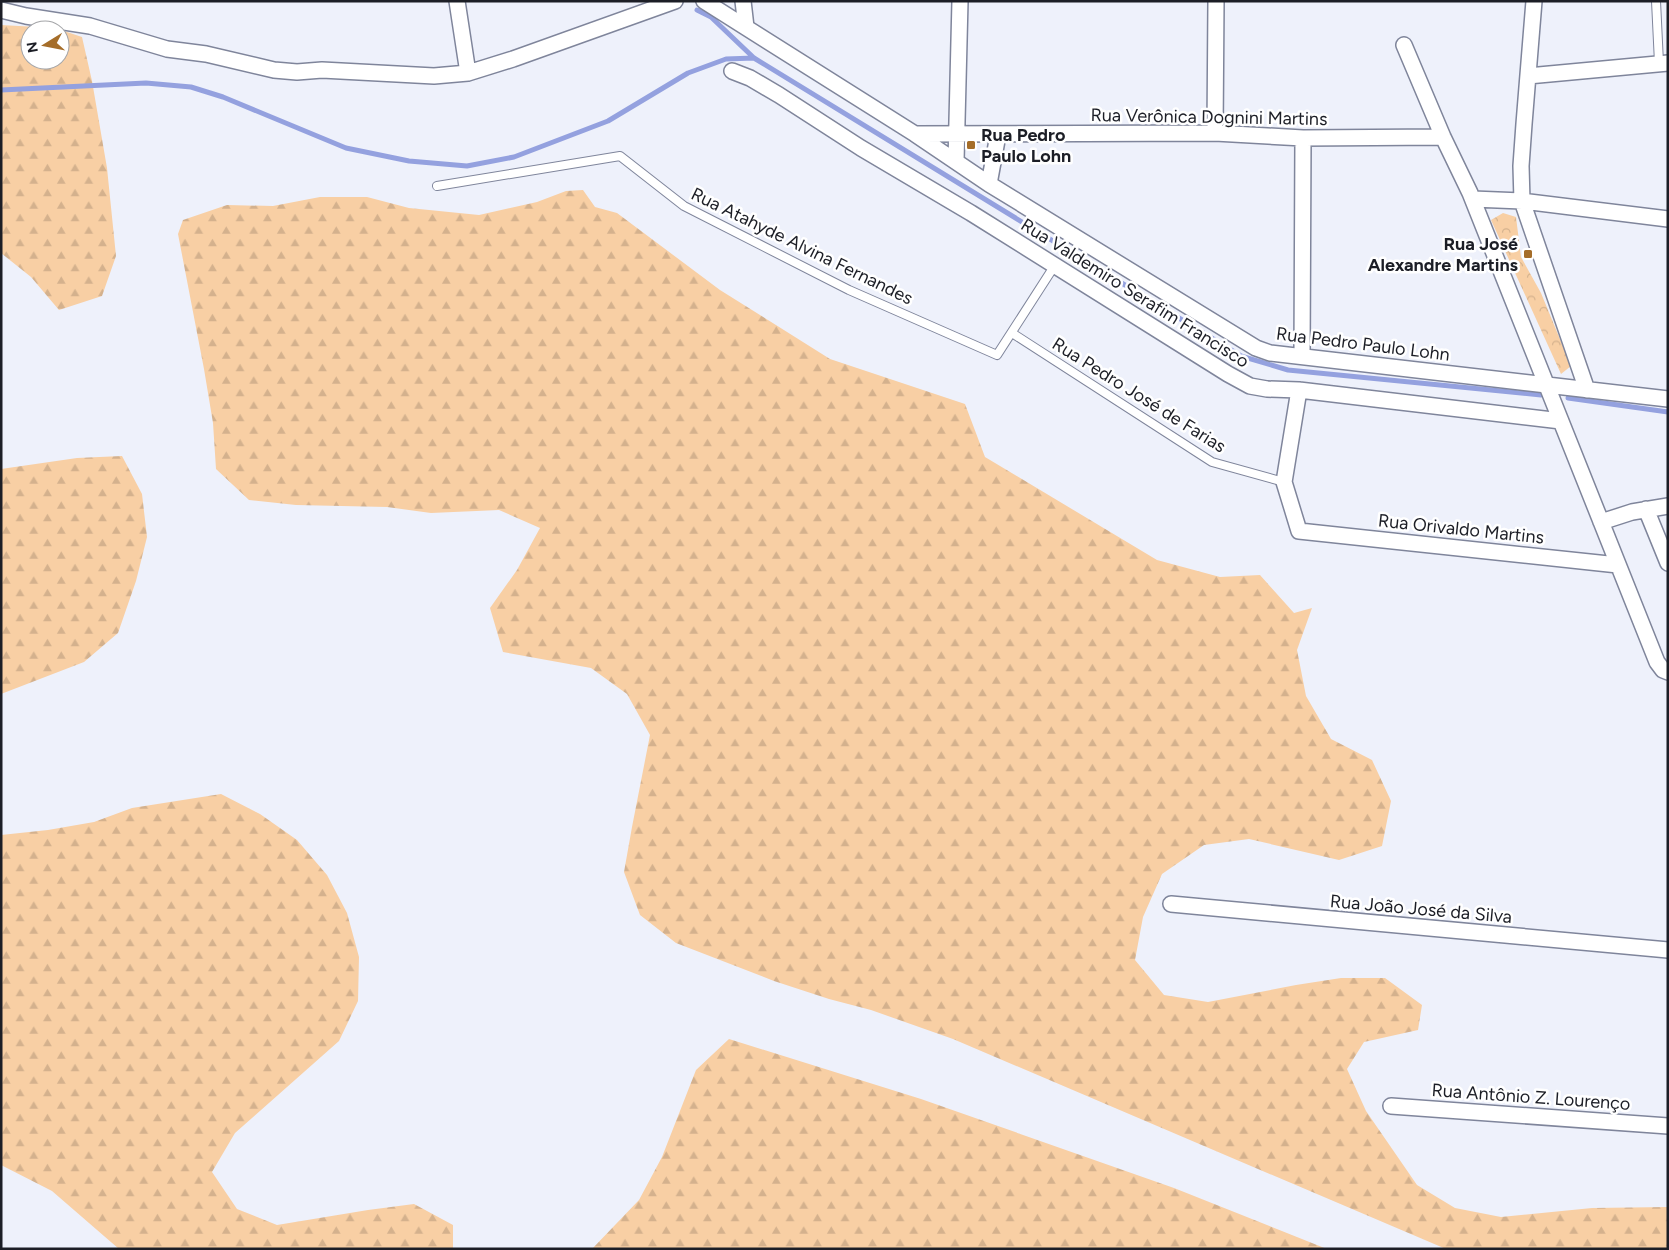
<svg xmlns="http://www.w3.org/2000/svg" width="1669" height="1250" viewBox="0 0 1669 1250" font-family="Figtree,sans-serif">
	<style>
		.forest { fill: url(#forest-firs); fill-rule: evenodd }
		.park { fill: url(#park-crowns) }
		.lines { fill: none; stroke-linecap: round; stroke-linejoin: round }
		.stream { stroke: #94a1df; stroke-width: 5 }
		.lane-casing { stroke: #7f859b; stroke-width: 10 }
		.street-casing { stroke: #7f859b; stroke-width: 18 }
		.lane { stroke: #fff; stroke-width: 8 }
		.street { stroke: #fff; stroke-width: 15 }
		.poi-dot { fill: #a56d29; stroke: #fff; stroke-width: 2 }
		.labels { text-anchor: middle; dominant-baseline: central; stroke-width: 5; stroke-linejoin: round; paint-order: stroke }
		.street-label { font-size: 18px; fill: #1c1e26; stroke: #fff }
		.poi-label { font-size: 18px; font-weight: bold; fill: #1c1e26; stroke: #fff; text-anchor: start }
	</style>
	<defs>
		<pattern id="forest-firs" width="22" height="20" patternUnits="userSpaceOnUse" patternTransform="scale(1.25)"><rect width="22" height="20" fill="#f8cfa4"/><path d="M5 1l3.5 6h-7zM16 11l3.5 6h-7z" fill="#d4b18d"/></pattern>
		<pattern id="park-crowns" width="20" height="18" patternUnits="userSpaceOnUse" patternTransform="scale(1.25)"><rect width="20" height="18" fill="#f8cfa4"/><path d="M2 6a3 3 0 1 1 6 0M12 15a3 3 0 1 1 6 0" fill="none" stroke="#d4b18d"/></pattern>
	</defs>
	<rect width="100%" height="100%" fill="#eef1fb"/>
	<path class="forest" d="M1,25L55,28L82,37L92,81L107,168L116,256L102,296L59,310L31,277L1,253ZM30,30H60V60H30Z
		M583,190L595,207L617,213L720,290L830,359L965,404L985,457L1157,560L1220,577L1260,575L1294,613L1312,608L1297,650L1306,696L1331,739L1372,760L1391,801L1382,846L1339,860L1249,839L1204,845L1162,874L1143,917L1135,960L1164,995L1208,1002L1296,985L1341,978H1385L1422,1005L1418,1030L1364,1042L1347,1069L1366,1111L1417,1185L1455,1208L1501,1217L1592,1208L1668,1207V1249H1446L953,1039L871,1010L829,999L774,981L676,943L640,915L624,872L632,827L650,735L627,694L591,668L503,652L490,608L517,570L540,528L499,510L431,513L387,507L296,505L249,500L216,469L213,423L204,369L178,234L183,220L227,205L273,206L320,197H367L409,208L479,215L537,202L566,191Z
		M122,456L142,494L147,537L136,581L118,633L84,662L1,694V469L77,458Z
		M221,794L260,814L297,840L327,875L347,913L359,957L358,1001L339,1041L235,1133L212,1172L237,1209L277,1225L368,1210L414,1204L453,1225V1249H119L52,1191L1,1165V835L48,830L94,822L132,808Z
		M729,1039L921,1099L1174,1188L1327,1249H592L639,1200L662,1157L696,1070Z"/>
	<path class="park" d="M1503,213L1516,217L1521,257L1541,293L1571,366L1561,374L1491,220Z"/>
	<g class="lines">
		<path class="stream" d="M697,10L711,17L754,58L1241,356L1288,370L1541,395
			M1,90L146,83L191,87L223,97L346,148L409,161L467,166L514,157L608,121L688,73L726,59L754,58
			M1568,398L1668,412"/>
		<defs>
			<path id="lane" d="M1656,1L1659,63
				M437,186L620,156L684,206L849,290L997,355L1055,265
				M1012,333L1212,462L1284,482"/>
			<path id="street" d="M457,1L468,73
				M704,1L915,134L989,184L1256,348L1270,353L1668,399
				M743,1L746,27
				M1534,1L1524,124L1521,166L1522,201L1587,390
				M1,10L26,16L90,26L167,49L206,54L274,70L297,72L322,70L434,76L468,73L513,59L675,1
				M1404,45L1443,137L1470,193L1657,662L1663,670L1668,672
				M732,71L750,78L779,95L861,148L971,213L1228,374L1250,386L1267,389L1299,390L1561,421
				M1528,76L1668,63
				M1215,133L1216,1
				M915,134L1215,133L1303,138L1443,137
				M956,161L960,1
				M989,184L998,135
				M1473,199L1522,201L1668,219
				M1302,356L1303,138
				M1299,390L1284,482L1299,531L1618,565
				M1646,509L1668,563
				M1601,522L1632,512L1668,506
				M1171,904L1668,950
				M1391,1106L1668,1126"/>
		</defs>
		<use href="#lane" class="lane-casing"/>
		<use href="#street" class="street-casing"/>
		<use href="#lane" class="lane"/>
		<use href="#street" class="street"/>
	</g>
	<g class="poi-dot">
		<rect x="966" y="140" width="10" height="10" rx="2.5"/>
		<rect x="1523" y="249" width="10" height="10" rx="2.5"/>
	</g>
	<g class="labels">
		<g class="street-label">
			<text transform="translate(1209 117) rotate(1)">Rua Verônica Dognini Martins</text>
			<text transform="translate(802 246) rotate(26)">Rua Atahyde Alvina Fernandes</text>
			<text transform="translate(1135 293) rotate(32)">Rua Valdemiro Serafim Francisco</text>
			<text transform="translate(1363 344) rotate(7)">Rua Pedro Paulo Lohn</text>
			<text transform="translate(1139 395) rotate(32)">Rua Pedro José de Farias</text>
			<text transform="translate(1461 529) rotate(6)">Rua Orivaldo Martins</text>
			<text transform="translate(1421 909) rotate(5)">Rua João José da Silva</text>
			<text transform="translate(1531 1097) rotate(4)">Rua Antônio Z. Lourenço</text>
		</g>
		<g class="poi-label">
			<text x="981" y="135">Rua Pedro<tspan x="981" dy="21">Paulo Lohn</tspan></text>
			<text x="1518" y="244" text-anchor="end">Rua José<tspan x="1518" dy="21">Alexandre Martins</tspan></text>
		</g>
	</g>
	<rect width="1669" height="1250" fill="none" stroke="#1c1e26" stroke-width="5"/>
	<g transform="translate(45 45) rotate(260)"><circle r="24" fill="#ffffff" stroke="#a4a5a8"/>
	<path d="M0-4L9 19L0 12L-9 19Z" fill="#a56d29"/>
	<text y="-8" font-size="14" font-weight="bold" text-anchor="middle" fill="#1c1e26">N</text>
	</g>
</svg>
